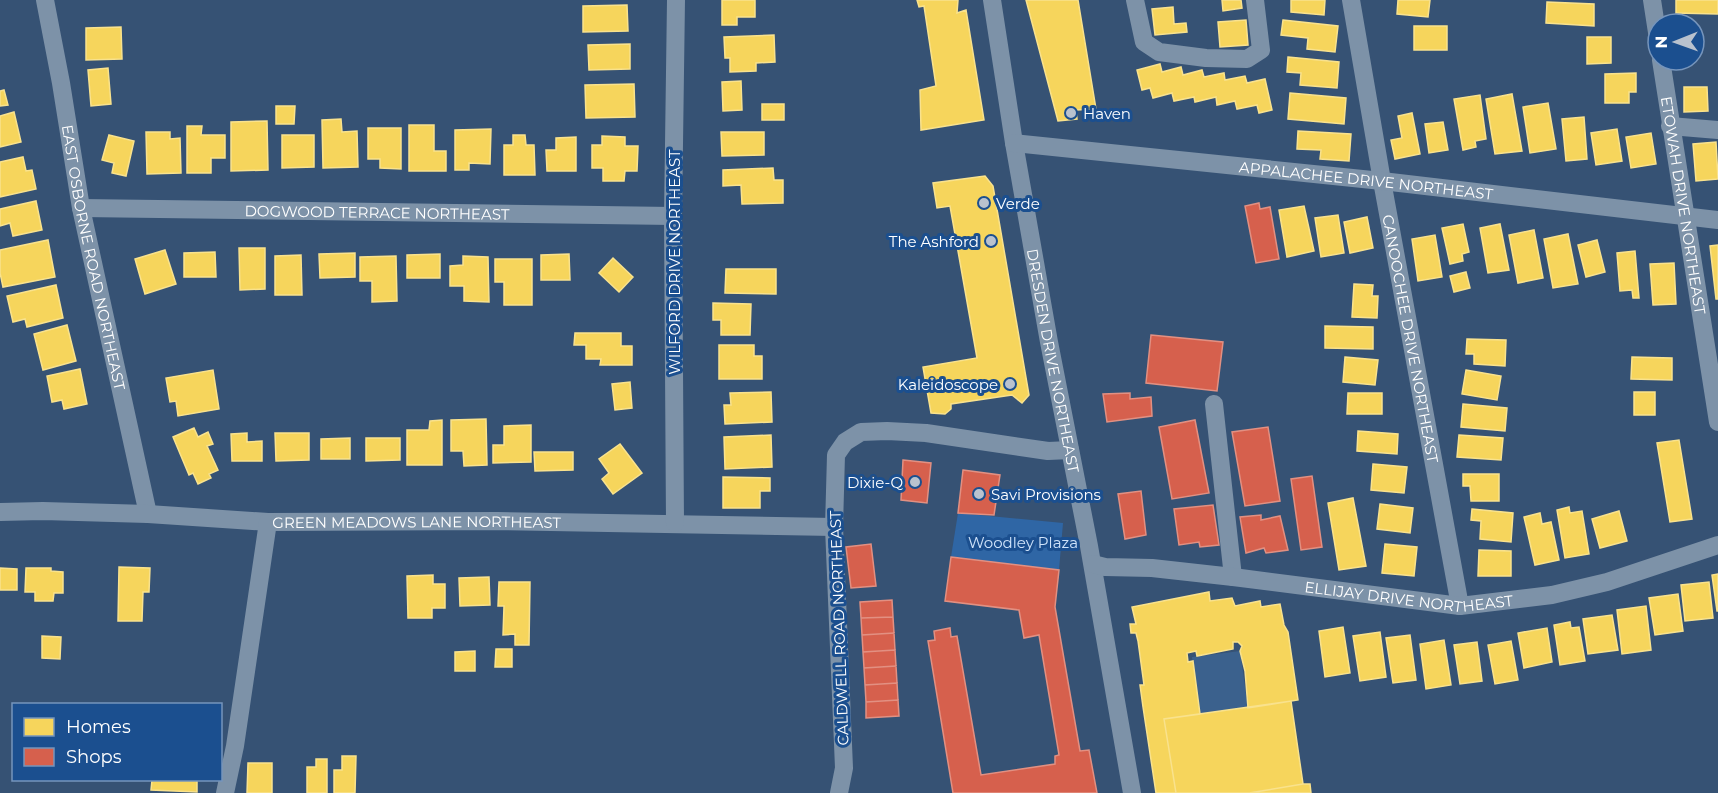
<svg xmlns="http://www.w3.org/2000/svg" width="1718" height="793" viewBox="0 0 1718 793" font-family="Montserrat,sans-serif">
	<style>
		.green { fill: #2f66a5 }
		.water { fill: #3b618d }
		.homes { fill: #f6d55c; stroke: #f9e28d; stroke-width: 1.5 }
		.shops { fill: #d6604d; stroke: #e29082; stroke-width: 1.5 }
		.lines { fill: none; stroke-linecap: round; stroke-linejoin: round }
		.minor { stroke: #7d92a8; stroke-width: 18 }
		.poi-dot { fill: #b9c2ce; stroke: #1b4f8f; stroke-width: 2 }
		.labels { text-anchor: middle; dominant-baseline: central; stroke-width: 6; stroke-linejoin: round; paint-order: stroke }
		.poi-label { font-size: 15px; fill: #fff; stroke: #1b4f8f; text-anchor: start }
		.street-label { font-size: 15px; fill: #fff; stroke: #1b4f8f }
		.park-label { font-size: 15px; fill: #cfe3fa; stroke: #1b4f8f }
	</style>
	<rect width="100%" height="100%" fill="#365274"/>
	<path class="green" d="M958,513L1063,523L1059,570L951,557Z"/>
	<path class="water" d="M1240,651L1248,708L1200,714L1192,657Z"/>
	<path class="homes" d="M722,0H755V17H737V25H722Z
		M917,0H958L957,13L966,10L984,120L921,130L920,90L936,86L924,6L919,7Z
		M1026,0H1078L1096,109L1076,110L1077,119L1058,121Z
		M1222,0H1241L1242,8L1223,11Z
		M1291,0H1325L1324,15L1291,12Z
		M1398,0H1430L1428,17L1397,14Z
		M1676,0H1718V14L1676,13Z
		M1547,2L1594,4V26L1546,23Z
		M627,5L628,31L583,32V6Z
		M1173,7L1174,24L1186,23L1187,32L1155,35L1152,9Z
		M1246,20L1248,45L1220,47L1218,22Z
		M1283,20L1338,26L1335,52L1307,49L1308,38L1281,35Z
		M1414,26H1447V50H1414Z
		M121,27L122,59L86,60V28Z
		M774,35L775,62L756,63V71L730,72V58H725L724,37Z
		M1587,37H1611V63L1587,64Z
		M630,44V69L589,70L588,45Z
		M1288,57L1339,62L1337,88L1300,85L1301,73L1287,72Z
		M1160,64L1162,72L1181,67L1183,75L1202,70L1204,77L1224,73L1225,80L1245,76L1247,83L1265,79L1272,110L1259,113L1257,105L1237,109L1235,101L1217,105L1216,97L1195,102L1194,97L1174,101L1172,93L1153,98L1150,88L1142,90L1137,70Z
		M108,68L111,104L91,106L88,70Z
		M1636,73V92H1629V103H1605V74Z
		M741,81L742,110L723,111L722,82Z
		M634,84L635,117L586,118L585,85Z
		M1684,87H1707L1708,111L1684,112Z
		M4,90L8,105L0,106V91Z
		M1290,93L1346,98L1344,124L1288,119Z
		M1512,94L1522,151L1495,154L1486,99Z
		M1480,95L1486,139L1475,141L1476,147L1463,150L1454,99Z
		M1548,103L1556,149L1530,153L1523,107Z
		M762,104H784V120H762Z
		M276,106H295L294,124H276Z
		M14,112L21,142L0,147V116Z
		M1412,113L1420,154L1395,159L1391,140L1402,138L1398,116Z
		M1584,117L1587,159L1566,161L1562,119Z
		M341,119L342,132L357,131L358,167L323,168L322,120Z
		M267,121L268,170L231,171V122Z
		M1443,122L1448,150L1429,153L1425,124Z
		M409,125H434V151H446V171H409Z
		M187,126H202L201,135H225V158H211V173H187Z
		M368,128H401V169L380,168V159H368Z
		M491,129L490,164L469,163V170H455V130Z
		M1617,129L1622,161L1596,165L1591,133Z
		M1298,131L1351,134L1349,161L1320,159L1321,150L1297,149Z
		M146,132H170V139L180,138L181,173L147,174Z
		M721,132H764V155L722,156Z
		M1651,133L1656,164L1631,168L1626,137Z
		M109,135L134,141L126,176L112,173L114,163L102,160Z
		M282,135H314V167L282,168Z
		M513,135H525L526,145H534L535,175H504V145H513Z
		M602,136L625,137V146H638L637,171H625L624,181H603V168H592V145H602Z
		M576,137V171H547L546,150H556V138Z
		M1716,142L1718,179L1696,181L1693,144Z
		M23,157L26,171L32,170L36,189L0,197V162Z
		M773,168L774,180H783V203L742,204L741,185L723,186V170Z
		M985,176L993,186L1029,395L1022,403L1012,395L951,404V409L945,414L931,413L923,367L977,358L950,206L937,208L933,183Z
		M36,201L42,230L13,236L10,223L0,226V209Z
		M1304,206L1314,251L1287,257L1279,210Z
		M1338,215L1344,253L1321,257L1315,218Z
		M1367,217L1373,248L1350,253L1344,222Z
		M1463,224L1469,252L1462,254L1463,261L1450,264L1442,228Z
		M1500,224L1509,270L1488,273L1480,228Z
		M1534,230L1543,278L1518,283L1509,235Z
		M1568,234L1578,284L1553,288L1544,239Z
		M1435,235L1442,277L1418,281L1412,239Z
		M48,240L55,277L3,287L0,273V250Z
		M1597,240L1605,272L1586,277L1578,245Z
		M1718,245V299H1716L1710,246Z
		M239,248H265V289L240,290Z
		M165,250L176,284L145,294L135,259Z
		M1635,251L1639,298H1633L1632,290L1620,291L1617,253Z
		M215,252L216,277H184V253Z
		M355,253V277L320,278L319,254Z
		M440,254V278H407V255Z
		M569,254L570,280H541V255Z
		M301,255L302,295H275V256Z
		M396,256L397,301L372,302V281H360V257Z
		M463,256L488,257L489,302L464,301V286H450V266L463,265Z
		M613,258L633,277L619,292L599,273Z
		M495,259H532V305H504V282H495Z
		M1674,263L1676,304L1653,305L1650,264Z
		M726,269H776V294L725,293Z
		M1466,272L1470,288L1454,292L1450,276Z
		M1354,284L1373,285L1372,296H1378L1377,318L1352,317Z
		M56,285L63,318L27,327L25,319L13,322L7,296Z
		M713,303L751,304L750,335H721V320H713Z
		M67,325L76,361L43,370L34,334Z
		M1325,326L1373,327V349L1325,348Z
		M575,333H621V346H632V365H600L601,359H586V345H574Z
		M1467,339L1506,340L1505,366L1474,364V354H1466Z
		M719,345H754V356H762V379H719Z
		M1345,357L1378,360L1375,385L1343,382Z
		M1632,357L1672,358V380L1631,379Z
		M80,369L87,404L64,409L62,400L52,402L47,376Z
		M213,370L219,409L178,416L176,401L170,402L166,378Z
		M1466,370L1501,376L1497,400L1462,394Z
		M630,382L632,408L615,410L612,384Z
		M771,392L772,422L725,424L724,405H731L730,393Z
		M1634,392H1655V415H1634Z
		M1348,393H1382V414H1347Z
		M1463,404L1507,408L1505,431L1461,427Z
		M486,419L487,465L464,466L463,451H451V420Z
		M442,420V465H407V430H429L430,421Z
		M531,425V462L493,463V445H504V426Z
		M194,428L198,437L208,432L213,444L207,446L218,470L209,474L211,478L198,484L193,473L189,475L173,437Z
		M1358,431L1398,434L1397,454L1357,451Z
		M247,433V442L262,441V461H232L231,434Z
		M275,433H309V460L276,461Z
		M771,435L772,467L725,469L724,437Z
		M1459,435L1503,438L1501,460L1457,457Z
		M350,438V459H321V439Z
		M366,438H400V460L366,461Z
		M1679,440L1692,519L1670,522L1657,443Z
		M620,444L642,473L613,494L602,479L609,473L599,459Z
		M534,452H573V470L535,471Z
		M1373,464L1407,467L1404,493L1371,490Z
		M1463,474H1499V501H1471L1470,486H1463Z
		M723,477L770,478V491H760V508H723Z
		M1353,498L1366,566L1339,570L1328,503Z
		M1380,504L1413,508L1410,533L1377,529Z
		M1569,507L1570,513L1582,511L1589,554L1565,558L1557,510Z
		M1472,509L1513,513L1511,542L1480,539L1481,521L1471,520Z
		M1619,511L1627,541L1600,548L1592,519Z
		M1540,513L1542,524L1551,522L1559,560L1535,565L1524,517Z
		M1385,544L1417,547L1414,576L1382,573Z
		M1479,550L1511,551V576H1478Z
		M119,567L150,568L149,592H143L142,621H118Z
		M0,568L17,569V590H0Z
		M26,568H51V571L63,572V593H54L53,601H35V592H25Z
		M1718,574V611H1717L1712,575Z
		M433,575V584H445V608H432V618H408L407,576Z
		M489,577L490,605L460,606L459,578Z
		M499,582H530L529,645H515V634L503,635L504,606H498Z
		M1709,582L1713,618L1685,621L1681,585Z
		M1209,592L1210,601L1232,598L1235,606L1260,601L1261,607L1280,604L1284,625L1288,632L1298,700L1248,708L1245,671L1240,651L1242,646L1238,642H1233V649L1197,656L1196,651L1187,653L1188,662L1193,661L1200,714L1164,719L1176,793H1156L1143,707L1140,685H1144L1138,641L1136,633H1131L1130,624H1136L1132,607Z
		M1678,594L1683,631L1655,635L1649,598Z
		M1646,606L1651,650L1622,654L1617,610Z
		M1612,615L1618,650L1588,654L1583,619Z
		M1570,622L1571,628L1579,627L1585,661L1560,665L1554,625Z
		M1343,627L1350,673L1325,677L1319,631Z
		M1547,628L1552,662L1524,668L1518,633Z
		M1380,632L1386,677L1360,681L1353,636Z
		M1410,635L1416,680L1393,683L1386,638Z
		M42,636L61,637L60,659L42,658Z
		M1444,640L1451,685L1426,689L1420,644Z
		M1511,641L1518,680L1495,684L1488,645Z
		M1477,642L1482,681L1460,684L1454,645Z
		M496,649H512V667H495Z
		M475,651V671H455V652Z
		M1291,701L1303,784L1249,793H1176L1164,719Z
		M342,756H356L355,793H334V770H342Z
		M316,759H327V793H307V767H316Z
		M248,763H272V793H247Z
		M152,780H197V792L151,790Z
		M1303,784H1310L1311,793H1250Z"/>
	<path class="shops" d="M1259,203L1260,209L1270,207L1279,259L1256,263L1245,206Z
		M1151,335L1223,342L1217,391L1146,383Z
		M1130,393V399L1151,397L1152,416L1107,422L1103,394Z
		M1195,420L1209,493L1172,499L1159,427Z
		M1268,427L1280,501L1245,506L1232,432Z
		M903,460L931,463L927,503L901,500Z
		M963,470L1000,475L994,515L958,513Z
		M1312,476L1322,547L1301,550L1291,479Z
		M1141,491L1146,535L1125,539L1118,494Z
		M1213,505L1219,545L1200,547L1199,542L1179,545L1174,509Z
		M1261,515V520L1280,516L1288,550L1266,553L1264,548L1246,553L1240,517Z
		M871,544L876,586L851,588L846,547Z
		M951,557L1059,570L1055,607L1080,751L1089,750L1097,793H953L928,641L935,640L934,631L950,628L951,637L957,636L981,775L1055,764V756L1059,755L1039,635L1024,638L1019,610L945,601Z
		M892,600L893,617L861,618L860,602Z
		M893,617L894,633L862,635L861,618Z
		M894,633L895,650L863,652L862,635Z
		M895,650L896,666L864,668L863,652Z
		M896,666L897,683L865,685L864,668Z
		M897,683L898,700L866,702L865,685Z
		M898,700L899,716L866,718V702Z"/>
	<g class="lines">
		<g class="minor">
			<path id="s1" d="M45,0L61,83L81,208L148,514"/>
			<path id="s2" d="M992,0L1014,143L1049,342L1089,546L1132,793"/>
			<path d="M1135,0L1144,42L1159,52L1206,58L1247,59L1261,50L1255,0"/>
			<path id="s3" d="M1351,0L1382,181L1460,606"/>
			<path d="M1652,0L1658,39"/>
			<path id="s4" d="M1661,60L1718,422"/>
			<path d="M1670,126L1718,130"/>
			<path id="s5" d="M1014,143L1382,181L1718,220"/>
			<path id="s6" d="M81,208L673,216"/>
			<path d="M1214,404L1233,577"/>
			<path id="s7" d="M0,512L43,511L148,514L268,522L497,521L834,527"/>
			<path d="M675,523L673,216L676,0"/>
			<path id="s8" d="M1093,564L1105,567L1152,568L1233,577L1460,606L1552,595L1607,582L1718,545"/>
			<path d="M225,793L235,746L268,522"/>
			<path d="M839,793L844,768L834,527L836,455L845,442L861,432L887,431L926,433L1048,451L1070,450"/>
		</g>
	</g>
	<g class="poi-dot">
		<circle cx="1071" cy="113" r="6"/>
		<circle cx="984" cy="203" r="6"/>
		<circle cx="991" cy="241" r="6"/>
		<circle cx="1010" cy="384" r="6"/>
		<circle cx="915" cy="482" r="6"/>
		<circle cx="979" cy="494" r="6"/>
	</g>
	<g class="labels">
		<g class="poi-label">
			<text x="1083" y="113">Haven</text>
			<text x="996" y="203">Verde</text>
			<text x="979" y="241" text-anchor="end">The Ashford</text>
			<text x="998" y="384" text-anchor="end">Kaleidoscope</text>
			<text x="903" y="482" text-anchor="end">Dixie-Q</text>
			<text x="991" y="494">Savi Provisions</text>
		</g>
		<g class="street-label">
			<text stroke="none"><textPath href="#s5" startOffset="354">APPALACHEE DRIVE NORTHEAST</textPath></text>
			<text stroke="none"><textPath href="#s4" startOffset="147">ETOWAH DRIVE NORTHEAST</textPath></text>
			<text stroke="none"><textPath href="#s6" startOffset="296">DOGWOOD TERRACE NORTHEAST</textPath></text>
			<text stroke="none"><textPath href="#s1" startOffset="262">EAST OSBORNE ROAD NORTHEAST</textPath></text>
			<text transform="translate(674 262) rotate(-90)">WILFORD DRIVE NORTHEAST</text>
			<text stroke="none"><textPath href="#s3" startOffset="344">CANOOCHEE DRIVE NORTHEAST</textPath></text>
			<text stroke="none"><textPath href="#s2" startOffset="366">DRESDEN DRIVE NORTHEAST</textPath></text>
			<text stroke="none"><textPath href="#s7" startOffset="417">GREEN MEADOWS LANE NORTHEAST</textPath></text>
			<text stroke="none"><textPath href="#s8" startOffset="318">ELLIJAY DRIVE NORTHEAST</textPath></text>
			<text transform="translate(839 628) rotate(-92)">CALDWELL ROAD NORTHEAST</text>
		</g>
		<g class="park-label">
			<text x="1023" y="542">Woodley Plaza</text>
		</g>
	</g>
	<rect x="12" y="703" width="210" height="78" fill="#1b4f8f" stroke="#7695bc" stroke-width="1.5"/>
	<rect x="24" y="718" width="30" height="18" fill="#f6d55c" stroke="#7695bc" stroke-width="1.5"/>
	<text x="66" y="733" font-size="18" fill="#ffffff">Homes</text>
	<rect x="24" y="748" width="30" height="18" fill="#d6604d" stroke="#7695bc" stroke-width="1.5"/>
	<text x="66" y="763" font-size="18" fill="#ffffff">Shops</text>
	<g transform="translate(1676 42) rotate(269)"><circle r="28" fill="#1b4f8f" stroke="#7695bc" stroke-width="1.5"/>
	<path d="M0-4.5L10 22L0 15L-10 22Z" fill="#b9c2ce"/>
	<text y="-9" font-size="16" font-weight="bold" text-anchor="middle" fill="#ffffff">N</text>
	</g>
</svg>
